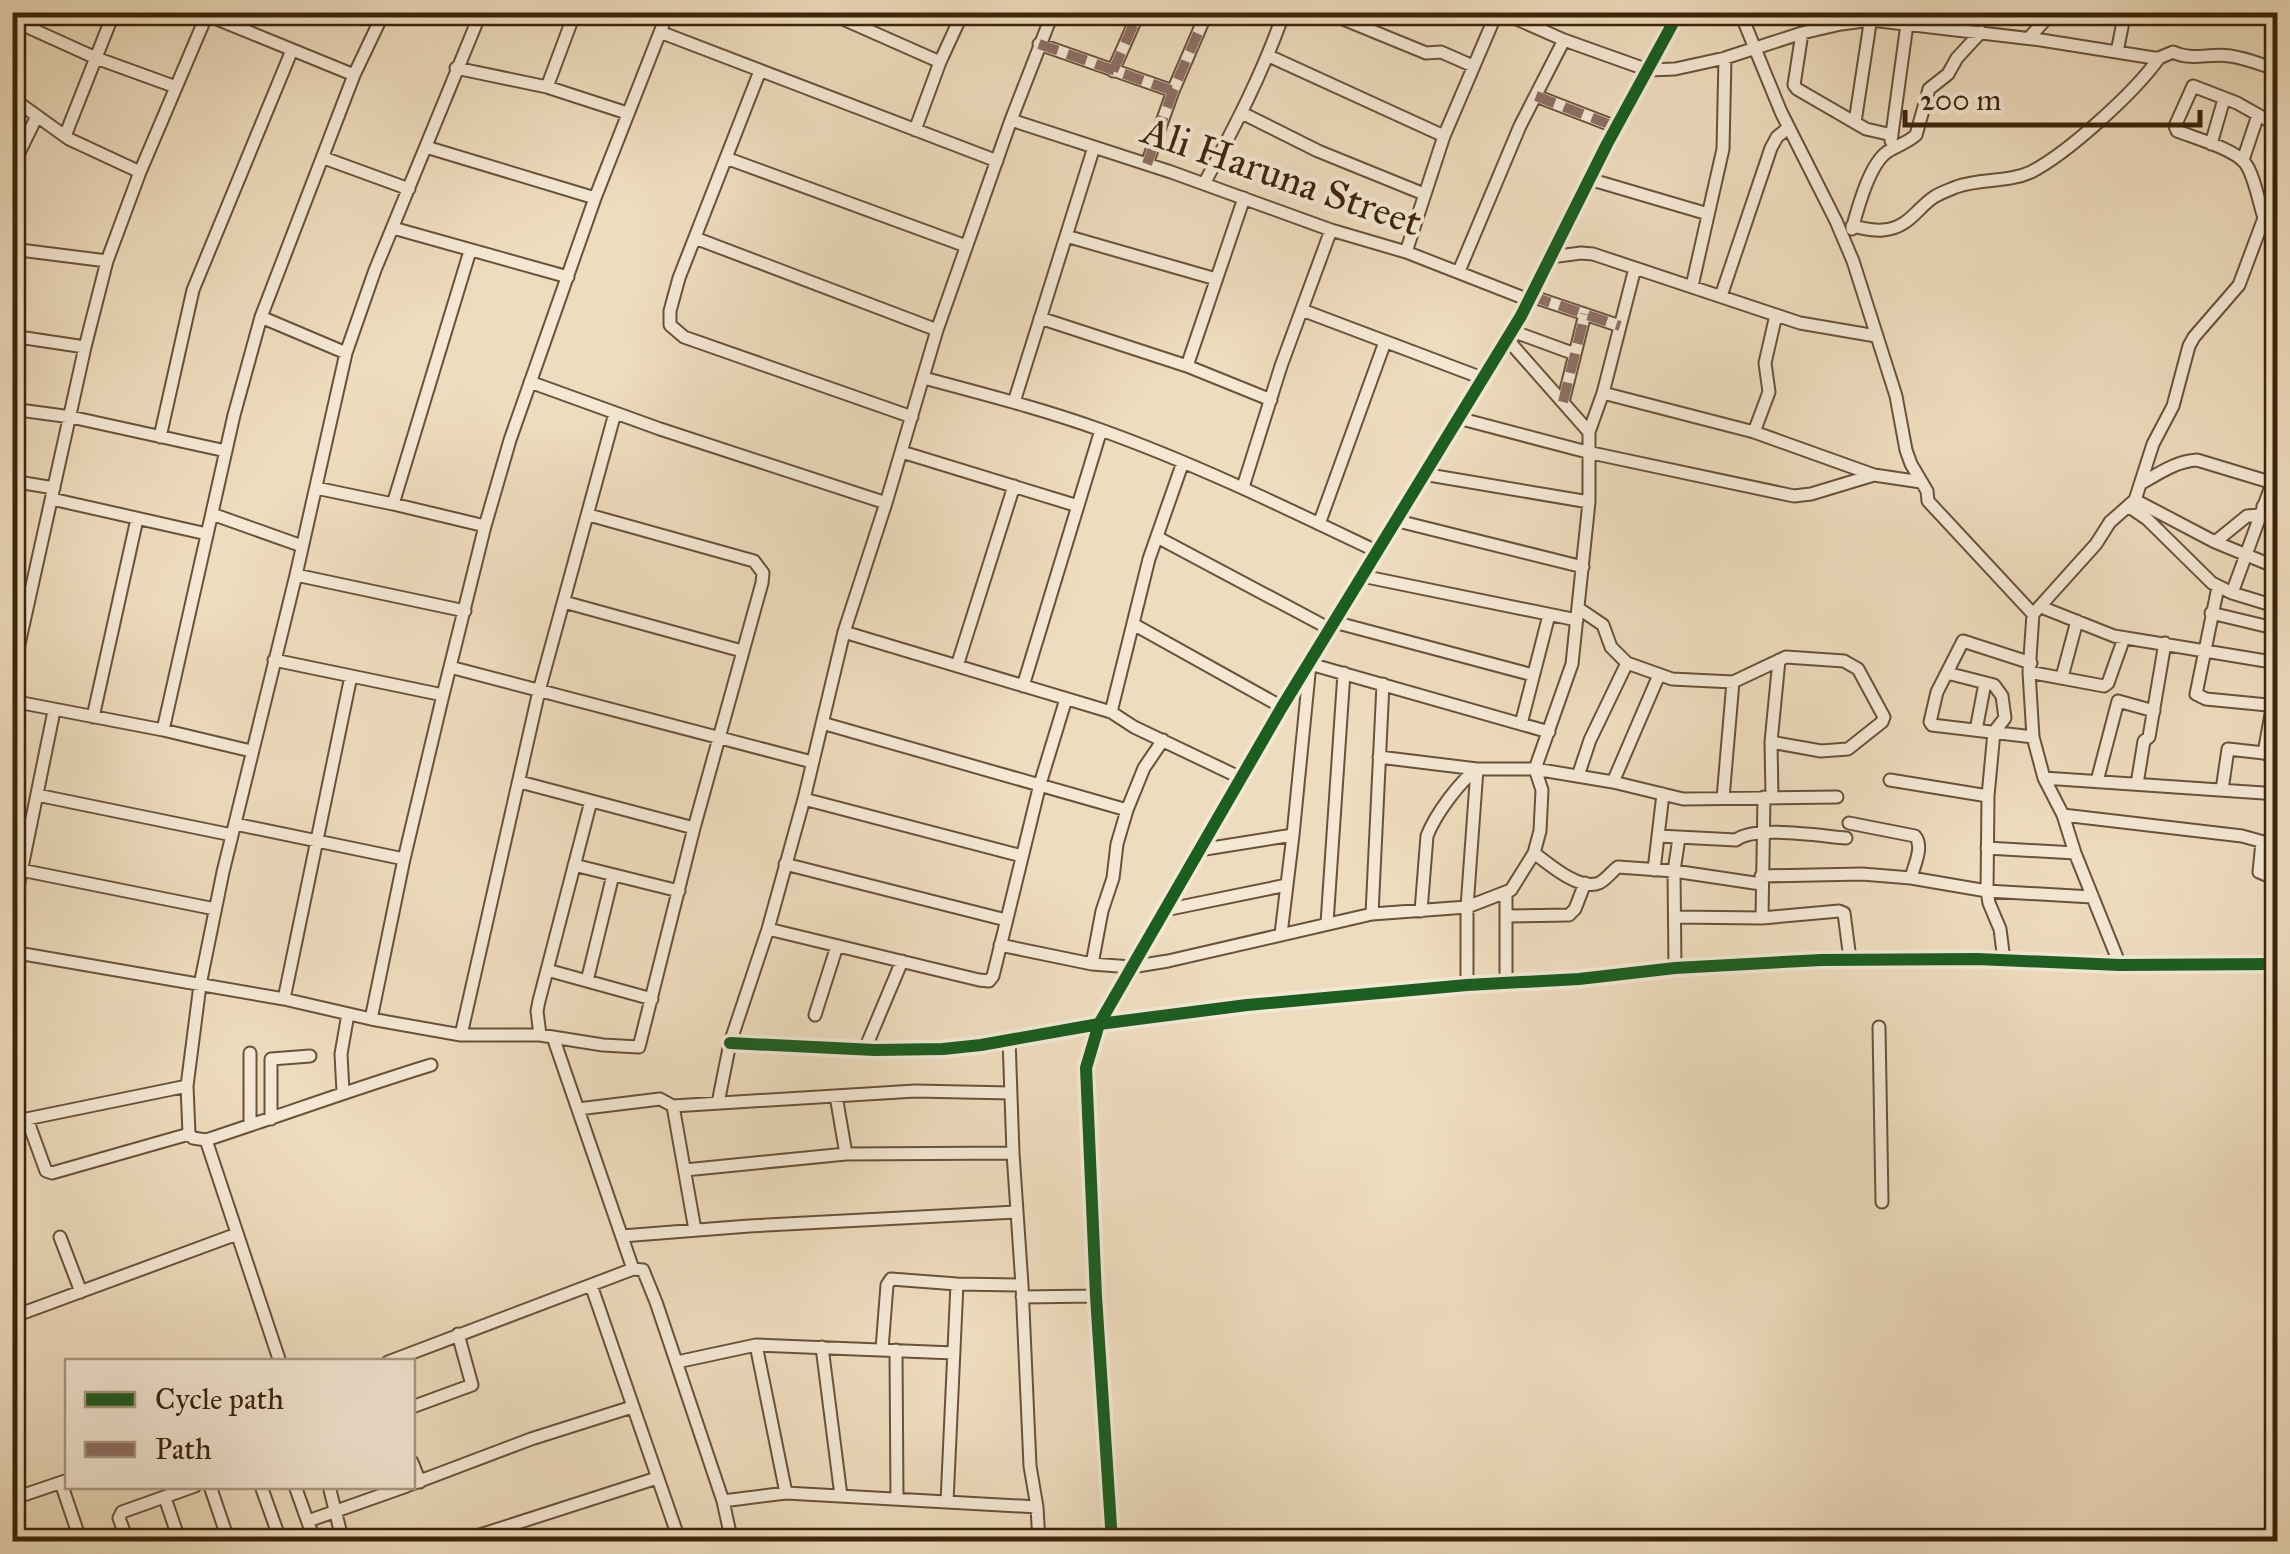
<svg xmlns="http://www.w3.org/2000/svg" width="2290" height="1554" viewBox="0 0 2290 1554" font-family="'IM FELL Great Primer',serif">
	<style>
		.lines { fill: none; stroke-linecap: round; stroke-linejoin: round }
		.minor-casing { stroke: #695237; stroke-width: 15 }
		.minor { stroke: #f4e8d5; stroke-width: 11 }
		.quiet { stroke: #8d6e63; stroke-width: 10; stroke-dasharray: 20 10; stroke-linecap: butt }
		.cycleway-casing { stroke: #f4e8d5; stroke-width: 19 }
		.cycleway { stroke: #1b5e20; stroke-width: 12 }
		.labels { text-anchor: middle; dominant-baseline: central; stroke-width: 8; stroke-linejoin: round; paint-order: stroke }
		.street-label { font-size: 40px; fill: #3d240a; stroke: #f4e8d5 }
	</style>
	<rect width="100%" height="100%" fill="#eedcbe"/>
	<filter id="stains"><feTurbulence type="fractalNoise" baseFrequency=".002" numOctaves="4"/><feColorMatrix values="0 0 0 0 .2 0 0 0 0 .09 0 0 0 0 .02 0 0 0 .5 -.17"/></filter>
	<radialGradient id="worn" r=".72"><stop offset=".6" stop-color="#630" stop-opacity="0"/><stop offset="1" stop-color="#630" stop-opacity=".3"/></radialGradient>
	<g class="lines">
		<defs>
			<path id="minor" d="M827,12L940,62L963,12
				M1326,12L1426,53L1441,52L1473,66
				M1501,12L1564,40L1648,70L1675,69L1725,58L1802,33L1841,24L1871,20L2041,40L2154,58H2159L2173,52C2191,61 2209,53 2230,56C2246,58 2262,65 2278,70
				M1740,12L1781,112L1836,221L1853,261L1896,396L1906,450L1911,464L1927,491L1928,501L2033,614L2029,672L2033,737L2044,778L2063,815L2075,853L2120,965
				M207,15L354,75
				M12,20L96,58L176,87
				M660,32L997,161
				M1802,33L1794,85L1797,89L1866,129L1892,135
				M2029,38L2052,12
				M1039,44L1173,91
				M2117,52L2125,12
				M1269,56L1444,136
				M456,68L547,87L627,113
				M760,71L679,278L670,311V325L684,337L912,417
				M1113,71L1139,12
				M547,87L575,12
				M1536,96L1616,127
				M12,98L69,139L140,172
				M1242,113L1318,151L1424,194
				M1011,120L1171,172L1331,230L1406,252L1529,300
				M1855,122L1871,17
				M915,130L940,62
				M65,136L114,12
				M1891,141L1907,24
				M2211,144L2224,99
				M426,147L595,198
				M324,158L409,189
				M726,158L966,246
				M2243,160L2258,115
				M1147,164L1173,91L1207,12
				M12,171L14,163L37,116
				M1589,179L1708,214
				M1204,184C1234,128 1263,73 1284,12
				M2264,218C2259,203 2254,174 2245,163C2234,149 2195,138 2177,131L2175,126L2193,86L2237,103L2278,126
				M1852,226C1862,228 1873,231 1883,230C1909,228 1917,208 1934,197C1940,193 1949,190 1956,187C1980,178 2007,183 2031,172C2068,153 2135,92 2159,58
				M393,228L568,277
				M1852,229C1858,208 1869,165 1887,152C1896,146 1907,143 1916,135L1929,89L1948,74L1957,58L1981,32
				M1066,236L1216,279
				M695,238L937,330
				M12,249L107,261
				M1406,252L1444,136L1497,12
				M1550,257L1581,253L1593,254L1800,323L1876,336
				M1459,271L1520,126L1564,40
				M1692,286L1723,149L1725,58
				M1531,296L1620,326
				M1721,296L1771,148L1777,137L1788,128
				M1302,310L1482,378
				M261,317L346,353
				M1040,318L1187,366L1271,400
				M1512,331L1575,354
				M12,336L85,347
				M1507,339L1589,432
				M1187,366L1244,198
				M924,378C983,394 1043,409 1101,430C1196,464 1286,508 1376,551
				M530,382L660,429L886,503
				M1603,393L1754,432L1874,475L1921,482
				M1014,402L1094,147
				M1563,402L1585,314
				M12,409L71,417L226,451
				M1458,418L1587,452L1794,496L1811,494L1874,475
				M1754,432L1769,392L1765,363L1776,315
				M160,437L193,290L292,50
				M902,452L1078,506
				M1423,474L1589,502
				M12,481L54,488
				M2140,484C2158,474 2176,461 2197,460L2273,483
				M1243,487L1281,366L1331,230
				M316,488L393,504L485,526
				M52,499L207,534
				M2135,500L2215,542L2278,568
				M393,504L470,251
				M2128,506L2147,519L2212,583L2232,593L2278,607
				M2263,506L2278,512
				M212,514L302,546
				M1394,520L1583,567
				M1319,524L1385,342
				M1157,537L1330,629
				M2215,542L2247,516L2259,515
				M296,575L465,611
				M1362,576L1577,620
				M2218,587L2196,694L2206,699L2278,706
				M2232,593L2277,470L2278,452
				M564,602L742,651
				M2041,607L2114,636L2278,663
				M1578,608L1603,625L1611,647L1627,663L1672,679L1733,682L1786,657L1844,661L1858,669L1884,717L1882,722L1848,749L1821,751L1771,742
				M2211,613L2278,629
				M2033,614L2096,544L2110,522L2135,500L2153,444L2173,406L2189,346L2194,337L2239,285L2264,218L2278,202
				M1334,622L1533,675
				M1133,624L1282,707
				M844,632L1111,712L1134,727L1241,778
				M274,660L443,695
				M2031,663L1963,641L1937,692L1930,722L1932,725L2033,737
				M957,666L1014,486
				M450,667L812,762
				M2029,672L2104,686L2108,683L2124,638
				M1947,673L1994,685L2002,696L2005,718L1994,732L1988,796L1987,891L1989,903L2000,929L2004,960
				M12,676L85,347L107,261L140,172L208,12
				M2062,677L2077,621
				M1023,686L1101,430
				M12,701L163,730L251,751
				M1111,712L1149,559L1183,462
				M93,717L137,519
				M822,723L1127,810
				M1521,724L1549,615
				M163,730L234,415L261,317L354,75L384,12
				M1976,730L1985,683
				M2264,753L2278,675
				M1379,757L1477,769H1535L1613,782L1683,799L1837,797
				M1578,776L1590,740L1627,663
				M2044,778L2278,794
				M1890,780L1988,796
				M2097,781L2118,701L2154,711
				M520,782L694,828
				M1613,782L1659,675
				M2137,784L2144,741L2149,737L2165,643
				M2222,790L2228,749L2264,753L2278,759
				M37,795L232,835
				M1772,797L1771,742L1779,660
				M1723,798L1733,682
				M804,799L1022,856
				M2063,815L2242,836L2278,846
				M1849,823L1915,836C1924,847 1914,865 1911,878
				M235,824L404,859
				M1659,836L1736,840C1755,825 1820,836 1846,838
				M2262,842L2259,872L2278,880
				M1987,848L2075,853
				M1199,850L1293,835L1310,664L1549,732
				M1534,853C1549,864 1579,891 1599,883C1606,880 1612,871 1618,867L1674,871L1761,884
				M785,864L1006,920
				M574,865L679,891
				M21,870L215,909
				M1654,870L1663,794
				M1761,876L1862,874L1911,878L1987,891L2092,897
				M1506,893V983
				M1165,910L1287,885
				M1421,911L1427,836C1435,815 1459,782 1477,769
				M1372,914L1383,684
				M12,916L54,711
				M1506,916L1569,915L1575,909L1585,883
				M1675,917L1762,918L1839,911L1844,913L1850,959
				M1762,918L1764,797
				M1327,923L1344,673
				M768,929L979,980L989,981L993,976L1040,784L1066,699
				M1281,934L1293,835
				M1000,945L1092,964L1131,967L1168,961L1372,914L1467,907L1511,890L1534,853L1540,831L1542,790L1535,769L1572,664L1589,502V432L1603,393L1635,268
				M12,952L284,999L371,1019L461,1035H540L603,1045L639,1047L694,828L762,583L763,573L754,561L589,515
				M1092,964L1102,911L1113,878L1117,844L1127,810L1144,768L1163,740
				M1675,968L1674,871L1679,838
				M547,970L652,999
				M587,981L613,875
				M1467,985V907L1477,769
				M284,999L351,676
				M815,1015L837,946
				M371,1019L404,859L443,695L485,526L510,440L595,198L668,12
				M1879,1027L1882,1202
				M12,1030L16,1041
				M461,1035L539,691L615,413
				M540,1035L537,1011L539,1001L591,801
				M553,1037L633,1269
				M1009,1039L1013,1153L1022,1285L1030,1466L1037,1507L1039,1542
				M730,1043L875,1050L943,1049L981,1045L1099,1024L1247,1005L1467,985L1579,979L1675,968L1821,960L1977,959L2120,965L2278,964
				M865,1049L902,961
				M250,1053V1125
				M343,1092L341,1054L348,1014
				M836,1096L846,1154
				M718,1103L730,1043L768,929L804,799L844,632L886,503L937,330L1011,120L1053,12
				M673,1106L695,1230
				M578,1109L660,1099L673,1106L915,1091L1011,1093
				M27,1119L46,1171L52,1173L189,1134L193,1138L206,1140C282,1115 356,1088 431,1065
				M271,1119V1059L310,1056
				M12,1122L187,1086
				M189,1134L187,1086L200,985L223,872L296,575L346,353L375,270L481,12
				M206,1140L280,1362
				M685,1170L846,1154L1013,1153
				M622,1236L749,1226L1016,1212
				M60,1237L81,1292
				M591,1285L680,1542
				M1022,1297L1096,1296
				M12,1317L237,1234
				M756,1345L786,1493
				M822,1347L841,1496
				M882,1349L887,1285L891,1279L957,1284L1022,1285
				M896,1350L897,1499
				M388,1362L633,1269L643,1270L656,1302L723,1501L732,1542
				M677,1362L756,1345L954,1353
				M412,1407L472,1385L458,1334
				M412,1462L420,1482
				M61,1483L81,1542
				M412,1484L531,1439L632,1407
				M210,1486L229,1542
				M261,1486L281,1542
				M295,1486L315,1542
				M329,1486L343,1542
				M165,1498L180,1542
				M12,1499L65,1481
				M723,1501L786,1493L1037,1507
				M947,1502L957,1284
				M308,1521L407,1486
				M128,1542L119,1518L122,1512L195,1486
				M458,1542L657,1478
				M1112,1542L1096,1296L1086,1068L1099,1024L1282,707L1521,316L1607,144L1679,12"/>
		</defs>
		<use href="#minor" class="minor-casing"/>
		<use href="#minor" class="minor"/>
		<path class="quiet" d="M1039,44L1173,91
			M1113,71L1139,12
			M1536,96L1616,127
			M1147,164L1173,91L1207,12
			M1531,296L1620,326
			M1563,402L1585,314"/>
		<defs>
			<path id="cycleway" d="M730,1043L875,1050L943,1049L981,1045L1099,1024L1247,1005L1467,985L1579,979L1675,968L1821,960L1977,959L2120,965L2278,964
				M1112,1542L1096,1296L1086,1068L1099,1024L1282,707L1521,316L1607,144L1679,12"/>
		</defs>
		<use href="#cycleway" class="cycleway-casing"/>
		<use href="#cycleway" class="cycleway"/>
	</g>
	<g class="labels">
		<g class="street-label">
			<text transform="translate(1282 176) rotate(19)">Ali Haruna Street</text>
		</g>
	</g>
	<rect width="2290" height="1554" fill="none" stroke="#eedcbe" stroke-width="50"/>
	<rect x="15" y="15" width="2260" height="1524" fill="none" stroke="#3d240a" stroke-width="5"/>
	<rect x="25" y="25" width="2240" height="1504" fill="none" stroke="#3d240a" stroke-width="2.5"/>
	<rect x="65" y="1359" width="350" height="130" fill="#f4e8d5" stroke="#ab9a84" stroke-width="2.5"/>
	<rect x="85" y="1392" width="50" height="15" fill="#1b5e20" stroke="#ab9a84" stroke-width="2.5"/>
	<text x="155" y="1409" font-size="30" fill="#3d240a">Cycle path</text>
	<rect x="85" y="1442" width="50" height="15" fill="#8d6e63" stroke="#ab9a84" stroke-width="2.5"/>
	<text x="155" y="1459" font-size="30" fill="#3d240a">Path</text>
	<path d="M1905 110v15h295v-15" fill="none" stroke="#3d240a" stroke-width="5"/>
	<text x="1920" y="110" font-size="30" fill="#3d240a" stroke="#f4e8d5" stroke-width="8" paint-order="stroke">200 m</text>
	<rect width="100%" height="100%" filter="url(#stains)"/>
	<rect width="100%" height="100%" fill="url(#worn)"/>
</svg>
